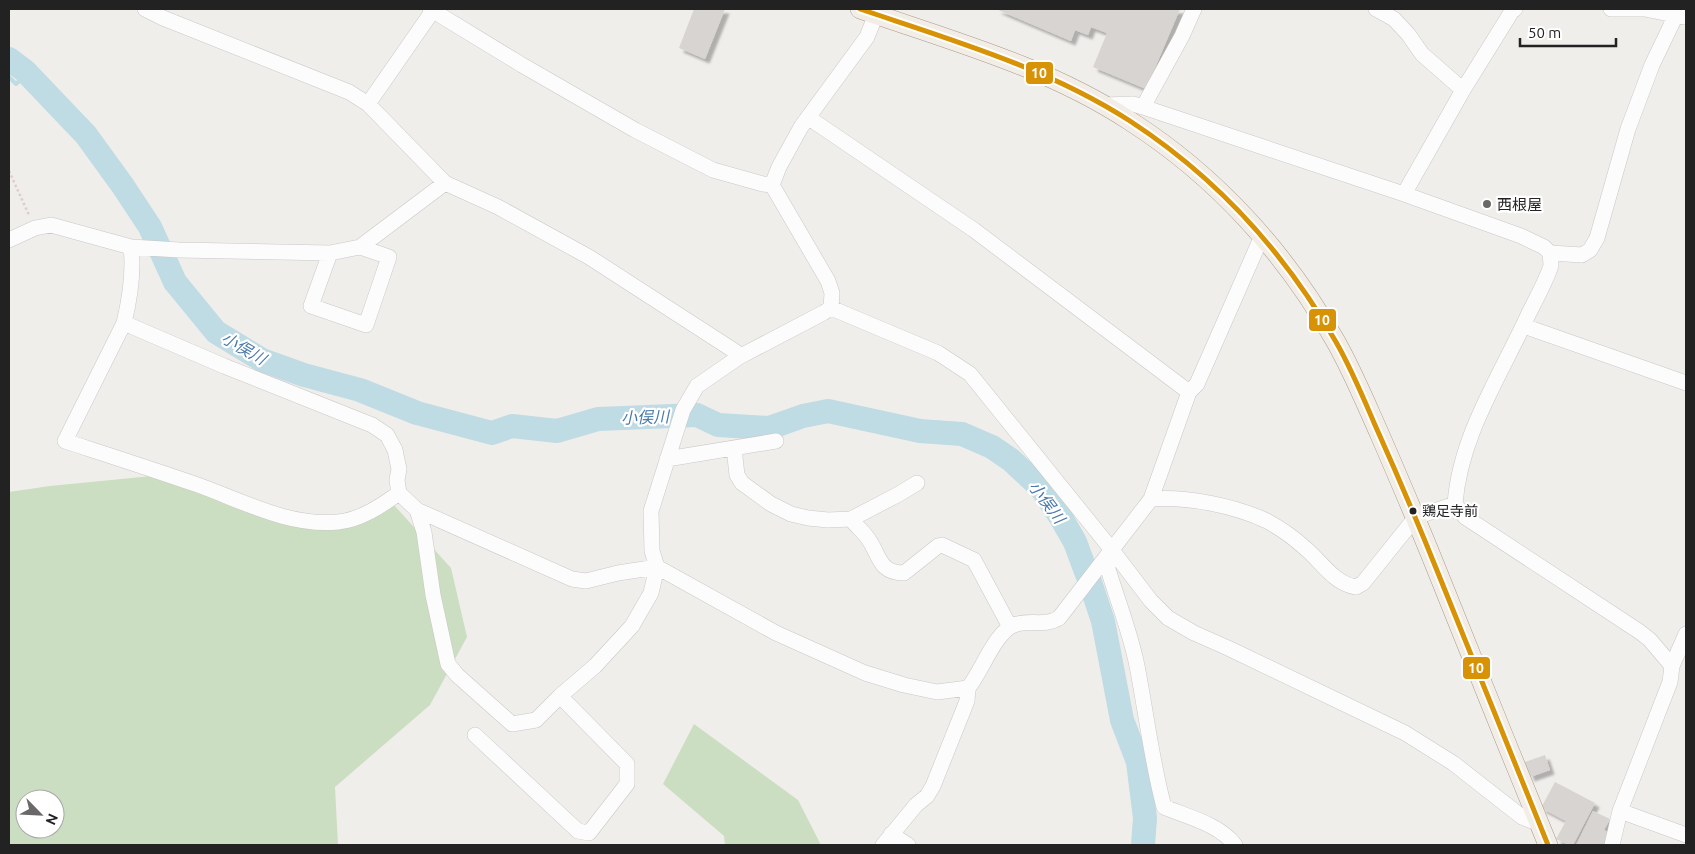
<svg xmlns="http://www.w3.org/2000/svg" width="1695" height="854" viewBox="0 0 1695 854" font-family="Ubuntu,'Noto Sans JP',sans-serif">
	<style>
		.forest { fill: #cbdec1; fill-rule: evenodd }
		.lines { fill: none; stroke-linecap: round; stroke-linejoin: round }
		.stream { stroke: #bfdbe3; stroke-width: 4 }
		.river { stroke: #bfdbe3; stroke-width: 24 }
		.building { fill: #d7d4d2; filter: url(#shadow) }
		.minor-casing { stroke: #c9c8c7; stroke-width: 16 }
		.major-casing { stroke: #a79c86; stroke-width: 20 }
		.path { stroke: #dccecd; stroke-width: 2.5; stroke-dasharray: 2.5 2.5; stroke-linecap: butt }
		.minor { stroke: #fdfcfc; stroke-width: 15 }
		.major { stroke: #f3ede7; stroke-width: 19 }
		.bus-1-casing { stroke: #fff; stroke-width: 9 }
		.bus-1 { stroke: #d79205; stroke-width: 5 }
		.poi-dot { fill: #6a6968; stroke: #fff; stroke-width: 2 }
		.bus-dot { fill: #222; stroke: #fff; stroke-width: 2 }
		.labels { text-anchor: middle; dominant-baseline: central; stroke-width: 4.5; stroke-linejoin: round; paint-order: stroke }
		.bus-label { font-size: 14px; fill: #222; stroke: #fff; text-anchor: start }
		.poi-label { font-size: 15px; fill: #222; stroke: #fff; text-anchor: start }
		.water-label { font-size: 16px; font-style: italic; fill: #4a7aab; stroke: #fff }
		.line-badge { stroke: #fff; stroke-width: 2 }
		.badge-label { font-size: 14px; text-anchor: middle; font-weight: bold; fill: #fff }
	</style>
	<defs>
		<filter id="shadow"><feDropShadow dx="4.5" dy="4.5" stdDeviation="1" flood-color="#0004"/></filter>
	</defs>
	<rect width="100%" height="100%" fill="#f0eeeb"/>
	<path class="forest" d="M152,476L312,528L393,504L451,568L467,637L430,705L335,787L338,845H9V492L50,486ZM25,799H55V829H25Z
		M694,724L798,800L821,845H725L724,836L663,784Z"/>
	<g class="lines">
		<path class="stream" d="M9,77L16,84L27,74"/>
		<path class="river" d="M9,59L25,71L86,135L123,186L150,227L175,282L216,332L262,360L304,375L360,390L417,413L492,433L512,426L557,431L598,419L697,415L718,425L769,428L803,416L828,411L920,431L962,434L992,447L1011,460L1042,489L1060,516L1075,542L1091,585L1103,621L1122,720L1138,762L1145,818L1143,845"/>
	</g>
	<path class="building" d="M694,9H725L705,59L679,48Z
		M996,9H1180L1146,89L1093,67L1107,33L1091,27L1088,35L1075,30L1071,41Z
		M1545,755L1550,770L1530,777L1525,762Z
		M1555,782L1595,803L1573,845H1569L1556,839L1566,821L1541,808Z
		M1593,811L1610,819L1604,830L1609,833L1603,845H1576Z"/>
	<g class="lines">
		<defs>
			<path id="minor" d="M145,9L163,18L349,92L368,104L445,183L498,207L589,257L736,352L739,357
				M430,9L522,65L635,130L713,170L763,184L772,185
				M1376,9L1394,19L1408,34L1422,54L1463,90
				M1611,9H1645L1684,17
				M368,104L434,9
				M1105,105L1133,104L1143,107L1404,194L1521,236L1544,247L1550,253C1550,257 1551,261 1551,265C1549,275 1534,303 1529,313C1501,375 1460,435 1455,504L1465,517L1640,632L1650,640L1672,666L1670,682L1620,811L1612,845
				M1143,107L1182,36L1194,9
				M809,118L974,230L1189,392
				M772,185L779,167L801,127L867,37L876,14
				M1404,194L1463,90L1512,11L1515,9
				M9,240L35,228L51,225L131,247L179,250L330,253L360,247L445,183
				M131,247C134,272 130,298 124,323L65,441C108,455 152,469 195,484C241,500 288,527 338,522C360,520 381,506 399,493
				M330,253L311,306L366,325L389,257L360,247
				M1550,253L1582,255L1590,250L1597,238L1628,129L1652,65L1676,15
				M831,308L938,353L970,374L1112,550L1151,601L1168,618L1194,633L1228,648L1405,733L1453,763L1522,817L1532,821L1538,820
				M124,323L224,366L372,425L387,435L395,450L399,469L397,480L399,493L417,510L572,579L586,581L618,573L657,567L776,633L865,673L904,685L937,692L968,688C981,673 995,632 1014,625C1029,619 1044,627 1059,618L1151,499C1187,496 1235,506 1267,521C1280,528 1294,538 1305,548C1322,562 1333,583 1356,587L1363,583L1416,517L1455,504
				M1524,326L1686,383
				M734,448L737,475L742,483L771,504L791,514L808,518L828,520L851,519L899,494L917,483
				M667,459L776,441
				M1151,499L1189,392L1197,384L1262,236
				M417,510L424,532L433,595L448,664L457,675L512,724L536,720L560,696L595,666L632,626L651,593L657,567L652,551L651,511L683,410L697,386L739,357L823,313L831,308L832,293L828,281L772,185
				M851,519C856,526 864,532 869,540C880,556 879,573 904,573L938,546L942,545L974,560L1010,627
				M1105,559C1115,594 1128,625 1136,661C1146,710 1151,759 1164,807C1188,817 1219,824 1235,845
				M1672,666L1686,634
				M475,735L578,831L589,833L627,784V764L560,696
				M1620,811L1686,835
				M891,834L908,845
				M883,845L916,805L927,796L933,786L967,701L968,688"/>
			<path id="major" d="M860,9C952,41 1048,67 1130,121C1216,176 1286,253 1336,342C1353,372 1366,404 1380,435C1399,479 1418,523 1436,568C1473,660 1510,753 1548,845"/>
		</defs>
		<use href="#minor" class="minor-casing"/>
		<use href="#major" class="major-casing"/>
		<path class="path" d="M9,171L29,215"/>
		<use href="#minor" class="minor"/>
		<use href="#major" class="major"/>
		<defs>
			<path id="bus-1" d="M860,9C952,40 1048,68 1130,121C1216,177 1285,253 1336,342C1351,368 1363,397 1375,425C1397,474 1418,523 1438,573C1475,664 1511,755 1548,845"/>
		</defs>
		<use href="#bus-1" class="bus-1-casing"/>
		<use href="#bus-1" class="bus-1"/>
	</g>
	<circle class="poi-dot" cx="1487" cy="204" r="5"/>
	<circle class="bus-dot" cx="1413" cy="511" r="4.5"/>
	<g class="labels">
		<g class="bus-label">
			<text x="1422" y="511">鶏足寺前</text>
		</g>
		<g class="poi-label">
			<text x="1497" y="204">西根屋</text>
		</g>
		<g class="water-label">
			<text transform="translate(244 348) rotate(30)">小俣川</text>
			<text transform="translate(645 417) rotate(-2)">小俣川</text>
			<text transform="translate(1047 502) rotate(53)">小俣川</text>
		</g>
	</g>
	<g class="line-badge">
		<rect x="1025" y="61" width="29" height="24" rx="5" fill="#d79205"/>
		<rect x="1308" y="308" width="29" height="24" rx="5" fill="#d79205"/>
		<rect x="1462" y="656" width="29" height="24" rx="5" fill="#d79205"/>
	</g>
	<g class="badge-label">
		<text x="1039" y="78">10</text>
		<text x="1322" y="325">10</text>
		<text x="1476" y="673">10</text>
	</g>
	<rect width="1695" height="854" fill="none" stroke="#222222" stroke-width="20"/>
	<g transform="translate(40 814) rotate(114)"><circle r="24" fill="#ffffff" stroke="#a7a7a7"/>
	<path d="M0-4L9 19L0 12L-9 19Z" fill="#6a6968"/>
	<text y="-8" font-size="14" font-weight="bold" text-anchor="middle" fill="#222222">N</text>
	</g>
	<path d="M1520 38v8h96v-8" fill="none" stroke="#222222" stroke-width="2.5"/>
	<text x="1528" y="38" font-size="15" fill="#222222" stroke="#ffffff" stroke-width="4" paint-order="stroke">50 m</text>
</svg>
